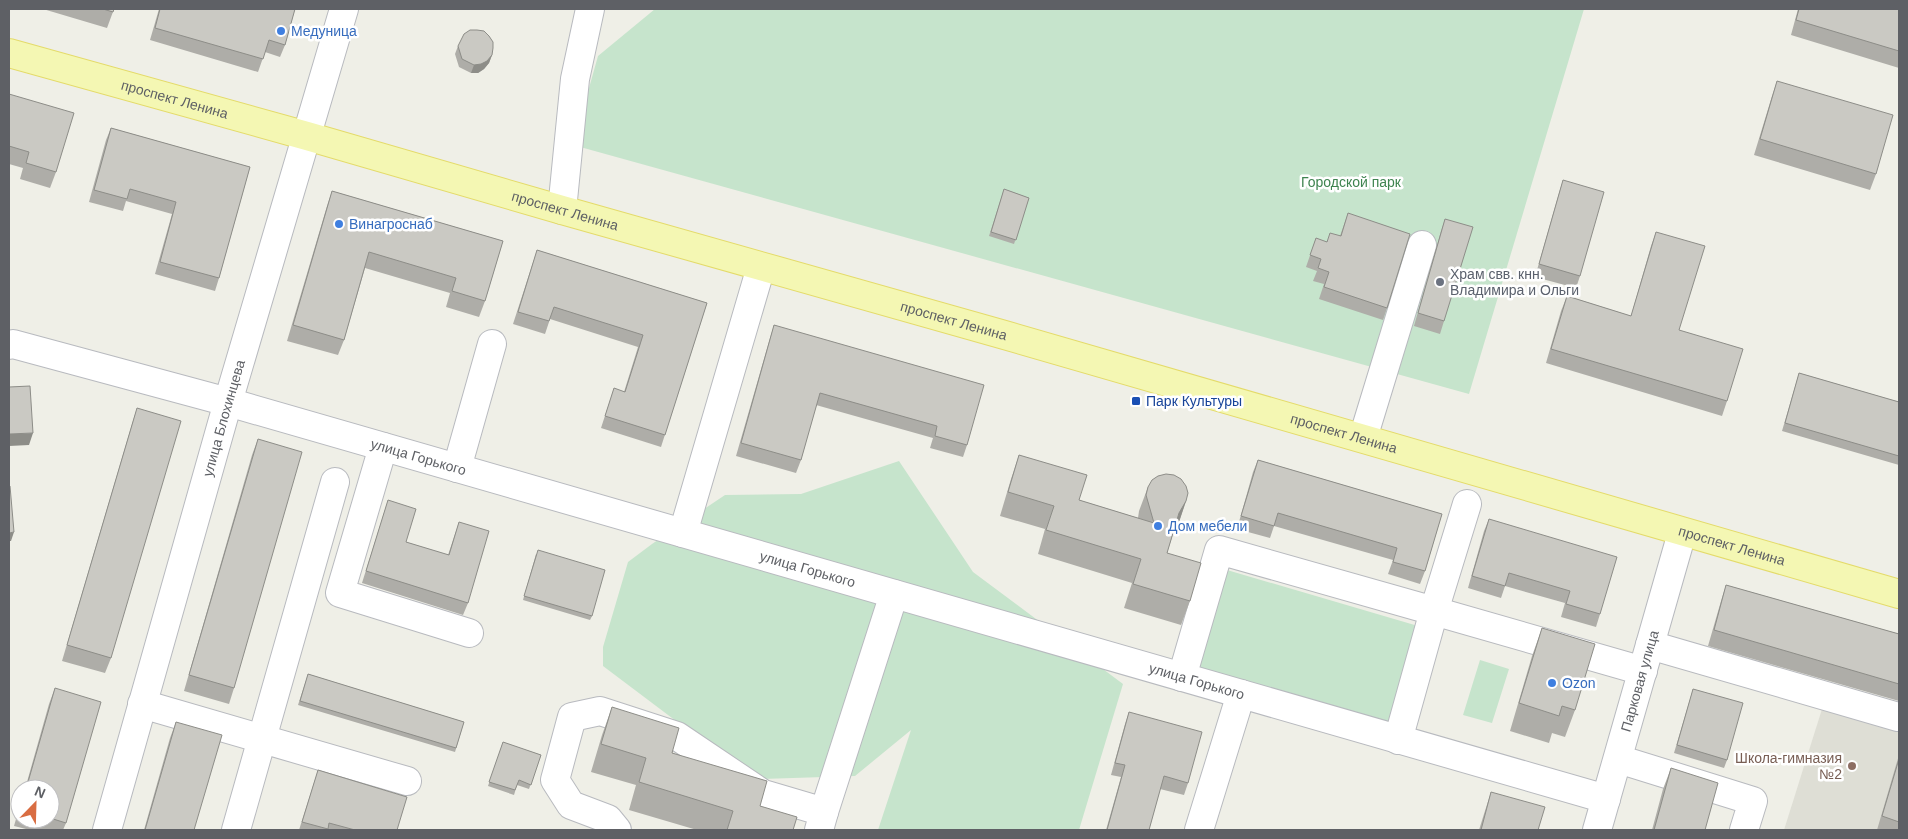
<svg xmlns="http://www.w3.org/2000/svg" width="1908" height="839" viewBox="0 0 1908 839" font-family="Arial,sans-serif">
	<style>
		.education { fill: #deded5 }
		.green { fill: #c6e4cc }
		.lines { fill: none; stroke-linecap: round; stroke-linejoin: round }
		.minor-casing { stroke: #b8babf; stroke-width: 30 }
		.major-casing { stroke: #e4db6a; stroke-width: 30 }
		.minor { stroke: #fff; stroke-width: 28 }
		.major { stroke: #f4f7b3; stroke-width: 28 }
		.wall { fill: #aeada8 }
		.shaded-wall { fill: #8d8d88 }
		.building { fill: #cac9c3; stroke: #8d8d88 }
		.shop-dot { fill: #3f7fe0; stroke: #fff; stroke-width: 2 }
		.worship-dot { fill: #6b7280; stroke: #fff; stroke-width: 2 }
		.transit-dot { fill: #1a4fb4; stroke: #fff; stroke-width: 2 }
		.education-dot { fill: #8d6e63; stroke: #fff; stroke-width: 2 }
		.labels { text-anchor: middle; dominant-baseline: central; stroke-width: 5; stroke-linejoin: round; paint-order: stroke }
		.shop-label { font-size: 14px; fill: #366cbe; stroke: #fff; text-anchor: start }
		.street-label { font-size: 14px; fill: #5e6065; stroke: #fff }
		.park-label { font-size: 14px; fill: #3f8450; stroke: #fff }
		.worship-label { font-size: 14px; fill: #5b616d; stroke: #fff; text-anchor: start }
		.transit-label { font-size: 14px; fill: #164399; stroke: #fff; text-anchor: start }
		.education-label { font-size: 14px; fill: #785e54; stroke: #fff; text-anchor: end }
	</style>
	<rect width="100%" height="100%" fill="#efefe7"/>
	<path class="education" d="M1822,709L1899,731V830H1784Z"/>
	<path class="green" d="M655,9H1584L1469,394L573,145L598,56Z
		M899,461L973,572L1123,684L1079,830H878L911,730L855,776L761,779L676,721L603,666V647L628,562L652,544L725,495L801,494Z
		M1227,570L1418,626L1389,723L1199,667Z
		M1480,660L1509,669L1492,723L1463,715Z"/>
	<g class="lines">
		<defs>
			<g id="minor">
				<path d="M562,210L575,79L590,9"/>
				<path id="s1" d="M9,345L13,344L228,402L1606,799"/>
				<path d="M1363,438L1422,245"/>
				<path d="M383,447L340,593L469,633"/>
				<path d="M457,468L492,344"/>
				<path d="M683,533L761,267"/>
				<path d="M1650,645L1898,717"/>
				<path d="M1182,677L1219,550L1434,611L1467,504"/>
				<path d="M142,704L407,781"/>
				<path d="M1398,740L1434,611L1643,671"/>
				<path d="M1618,759L1753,801L1744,830"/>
				<path d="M824,812L894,594"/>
				<path id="s2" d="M107,830L228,402L344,9"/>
				<path d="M236,830L335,482"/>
				<path d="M617,830L608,819L571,805L555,780L572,717L600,711L677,736L763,794L824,812L819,830"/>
				<path d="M1199,830L1241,694"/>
				<path id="s3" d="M1597,830L1682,533"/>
			</g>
			<g id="major">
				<path id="s4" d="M9,53L307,136L562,210L1001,334L1899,594"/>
			</g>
		</defs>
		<use href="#minor" class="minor-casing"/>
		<use href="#major" class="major-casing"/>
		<use href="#minor" class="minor"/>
		<use href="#major" class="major"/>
	</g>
	<path class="wall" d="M43,9H114L107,28Z
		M159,9H295L285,45L280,57L265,52L258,72L150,40Z
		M1798,9H1899V68L1791,35Z
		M458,46L492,55L489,63L484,69L478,73H471L459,67L455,54Z
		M1777,81L1876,174L1870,190L1754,155L1772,96Z
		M9,94L56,172L50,188L20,179L23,168L9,164Z
		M111,128L250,167L219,278L215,291L155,274L172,214L126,201L123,211L89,202L106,140Z
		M1563,180L1580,276L1576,288L1535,277L1559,193Z
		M1004,189L1029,198L1014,244L989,236Z
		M332,191L503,241L485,301L479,317L446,307L450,293L365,268L344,340L338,355L287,341L327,206Z
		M1348,213L1387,308L1383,320L1319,299L1324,284L1313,281L1317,271L1306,267L1316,238L1326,242L1340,236Z
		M1445,219L1444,321L1440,334L1414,326L1441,231Z
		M1656,232L1679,330L1727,401L1722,416L1546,363L1561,311L1567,296L1631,316L1651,246Z
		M537,250L707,303L661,447L601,428L614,388L624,392L638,347L550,319L545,334L513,324Z
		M774,325L967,445L963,457L930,448L933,438L816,405L801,460L796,473L736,456L770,338Z
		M1799,373L1899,402V465L1782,431Z
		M137,408L111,658L105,673L62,661L132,424Z
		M258,439L234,688L229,704L184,691L252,455Z
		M1019,455L1079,500L1138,518L1139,511L1148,487L1186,501L1178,525L1174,531L1167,553L1190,601L1181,625L1124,608L1132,583L1038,554L1045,529L1000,516L1011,479Z
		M1258,460L1442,514L1425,571L1420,584L1388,574L1393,560L1274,526L1270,538L1237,529L1253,472Z
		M388,500L406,542L448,555L459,522L468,603L463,615L362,583Z
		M1489,519L1600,614L1596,627L1561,617L1565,603L1505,586L1501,598L1468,588L1484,531Z
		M536,554L592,616L590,620L523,600Z
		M1726,585L1899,634V701L1708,646L1721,601Z
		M1542,628L1575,710L1565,737L1552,733L1549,743L1510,731L1532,656Z
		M308,674L464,722L455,752L298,705Z
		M55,688L66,823L63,830H30L14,826L20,805V819H50V789H25L49,704Z
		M1693,689L1727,760L1724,768L1674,753Z
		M612,707L672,753L760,806L793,830H697L629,810L636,785L591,772L602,735Z
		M1129,712L1188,783L1184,795L1160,789L1149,830H1106L1121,777L1111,775L1125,724Z
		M176,722L194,830H144L170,738Z
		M503,742L541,755L529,789L517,785L514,795L488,786Z
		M1899,755V830H1877Z
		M1671,768L1705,830H1652L1663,789Z
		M318,770L397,830H299Z
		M1491,792L1538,830H1479L1484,814Z"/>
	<path class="shaded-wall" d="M492,55L489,63L484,69L478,73H471L474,65Z
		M33,433L29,445L9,446V434Z
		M1186,501L1178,525L1171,537L1179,513Z
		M14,532L11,541H9V533Z"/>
	<path class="building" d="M103,9H114L113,12Z
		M160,9H295L285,45L269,40L263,59L155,28Z
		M1799,9H1899V51L1796,20Z
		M470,30H477L484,31L489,36L493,42V48L492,55L487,61L481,64L474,65L462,59L458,46L464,34Z
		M1777,81L1893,115L1876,174L1760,139Z
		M9,94L74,113L56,172L26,163L29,152L9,146Z
		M111,128L250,167L219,278L160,262L176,202L130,189L127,199L94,190Z
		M1563,180L1604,192L1580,276L1539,264Z
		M1004,189L1029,198L1016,240L991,232Z
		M332,191L503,241L485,301L452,291L456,278L369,252L344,340L293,325Z
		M1348,213L1410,234L1387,308L1324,287L1329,272L1318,268L1321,259L1310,255L1316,238L1327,242L1330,233L1341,236Z
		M1445,219L1473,227L1444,321L1418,313Z
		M1656,232L1705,246L1679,330L1743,349L1727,401L1551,349L1567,296L1631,316Z
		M537,250L707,303L665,435L605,416L614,388L625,392L643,335L554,307L549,321L518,312Z
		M774,325L984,385L967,445L935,436L937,426L820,393L801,460L741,443Z
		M1799,373L1899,402V456L1785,423Z
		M30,386L33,433L9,434V387Z
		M137,408L181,421L111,658L67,645Z
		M258,439L302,452L234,688L189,675Z
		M1019,455L1087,475L1079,500L1154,523L1146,495L1148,487L1152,480L1158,476L1166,474L1174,475L1181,479L1186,486L1188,493L1186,501L1179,513L1167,553L1201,563L1190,601L1133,584L1141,559L1046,530L1054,506L1008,492Z
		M1258,460L1442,514L1425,571L1393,562L1397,548L1278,513L1274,526L1241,516Z
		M9,486H10L14,532L9,533Z
		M388,500L416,509L406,542L449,555L459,522L489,531L468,603L366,571Z
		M1489,519L1617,557L1600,614L1566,604L1570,591L1509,573L1505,586L1472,576Z
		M538,550L605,570L592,616L524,596Z
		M1726,585L1899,634V684L1714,630Z
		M1542,628L1595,644L1575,710L1562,706L1559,716L1519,703Z
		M308,674L464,722L456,748L300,701Z
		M55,688L101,702L66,823L50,818V789H26Z
		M1693,689L1743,703L1727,760L1677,745Z
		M612,707L679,728L672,753L767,781L760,806L797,817L793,830H727L733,811L639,782L646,758L601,744Z
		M1129,712L1202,732L1188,783L1164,776L1149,830H1107L1125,765L1115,763Z
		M176,722L222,735L194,830H145Z
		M503,742L541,755L531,785L519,780L515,790L489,782Z
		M1899,759V822L1882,816Z
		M1671,768L1718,783L1705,830H1654Z
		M318,770L407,797L397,830H355L329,823L328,829L302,822Z
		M1491,792L1545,807L1538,830H1481Z"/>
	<g class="shop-dot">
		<circle cx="281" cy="31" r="5"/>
		<circle cx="339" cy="224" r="5"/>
		<circle cx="1158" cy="526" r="5"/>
		<circle cx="1552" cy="683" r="5"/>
	</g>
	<circle class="worship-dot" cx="1440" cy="282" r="5"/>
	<rect class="transit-dot" x="1131" y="396" width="10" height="10" rx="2.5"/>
	<circle class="education-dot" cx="1852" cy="766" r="5"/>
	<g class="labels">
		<g class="shop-label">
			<text x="291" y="31">Медуница</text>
			<text x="349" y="224">Винагроснаб</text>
			<text x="1168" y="526">Дом мебели</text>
			<text x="1562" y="683">Ozon</text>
		</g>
		<g class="street-label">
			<text stroke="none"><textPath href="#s4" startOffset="172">проспект Ленина</textPath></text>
			<text stroke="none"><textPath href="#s4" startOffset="578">проспект Ленина</textPath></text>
			<text stroke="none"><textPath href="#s4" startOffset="982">проспект Ленина</textPath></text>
			<text stroke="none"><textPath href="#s2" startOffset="428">улица Блохинцева</textPath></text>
			<text stroke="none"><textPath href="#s4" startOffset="1388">проспект Ленина</textPath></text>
			<text stroke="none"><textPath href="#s1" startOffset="425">улица Горького</textPath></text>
			<text stroke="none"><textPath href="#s4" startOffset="1792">проспект Ленина</textPath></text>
			<text stroke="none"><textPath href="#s1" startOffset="830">улица Горького</textPath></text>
			<text stroke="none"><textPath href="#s3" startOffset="155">Парковая улица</textPath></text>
			<text stroke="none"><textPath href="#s1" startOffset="1235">улица Горького</textPath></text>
		</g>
		<g class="park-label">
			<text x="1351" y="182">Городской парк</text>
		</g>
		<g class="worship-label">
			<text x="1450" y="274">Храм свв. кнн.<tspan x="1450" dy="16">Владимира и Ольги</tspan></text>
		</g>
		<g class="transit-label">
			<text x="1146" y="401">Парк Культуры</text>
		</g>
		<g class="education-label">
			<text x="1842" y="758">Школа-гимназия<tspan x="1842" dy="16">№2</tspan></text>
		</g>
	</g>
	<rect width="1908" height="839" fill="none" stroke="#5e6065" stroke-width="20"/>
	<g transform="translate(35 804) rotate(23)"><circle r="24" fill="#ffffff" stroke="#bfbfc1"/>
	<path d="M0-4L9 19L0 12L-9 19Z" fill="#d96d42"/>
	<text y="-8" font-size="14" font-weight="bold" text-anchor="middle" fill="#5e6065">N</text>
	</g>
</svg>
